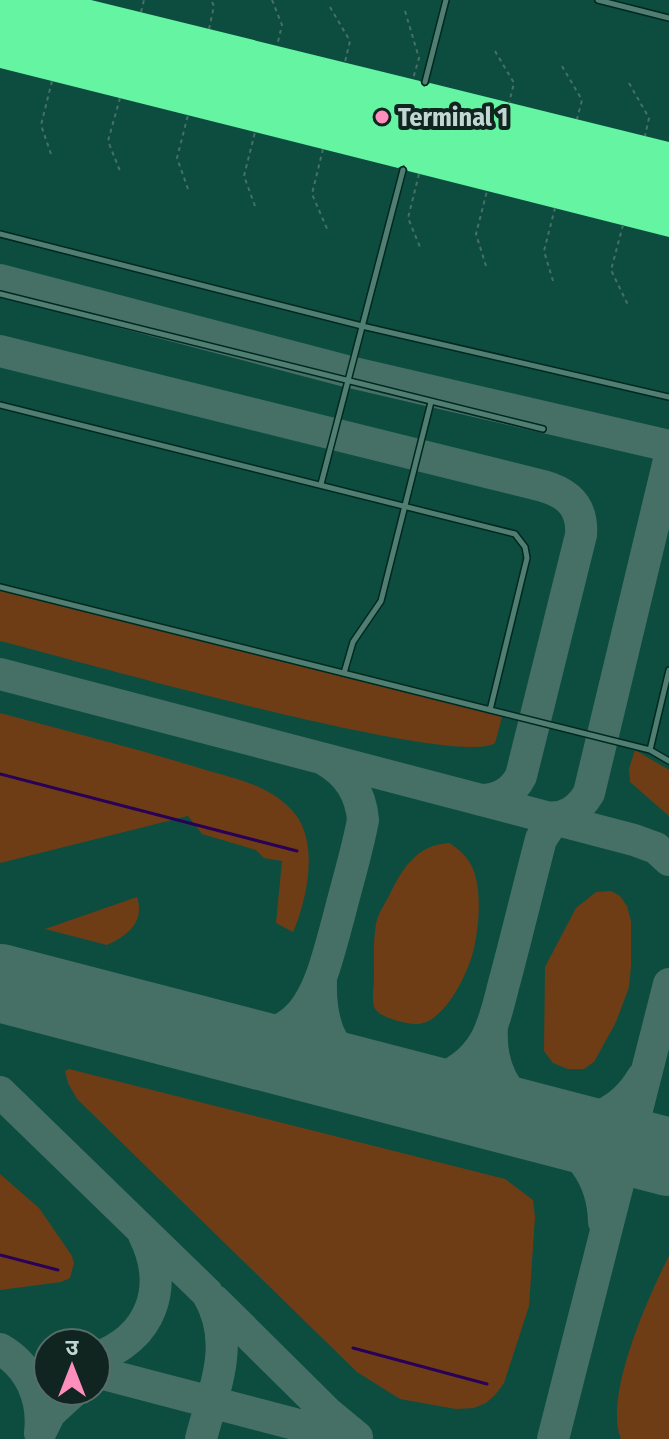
<svg xmlns="http://www.w3.org/2000/svg" width="669" height="1439" viewBox="0 0 669 1439" font-family="'Fira Sans Condensed','Noto Sans Devanagari',sans-serif">
	<style>
		.built { fill: #0d4d40; fill-rule: evenodd }
		.green { fill: #6f3d15 }
		.lines { fill: none; stroke-linecap: round; stroke-linejoin: round }
		.stream { stroke: #290058; stroke-width: 3 }
		.taxiway { stroke: #467066; stroke-width: 32 }
		.runway { stroke: #467066; stroke-width: 78 }
		.building { fill: #65f4a2 }
		.service-casing { stroke: #022720; stroke-width: 8 }
		.path { stroke: #467066; stroke-width: 2; stroke-dasharray: 4 4; stroke-linecap: butt }
		.service { stroke: #507f72; stroke-width: 5 }
		.poi-dot { fill: #fe8ebb; stroke: #112520; stroke-width: 3 }
		.labels { text-anchor: middle; dominant-baseline: central; stroke-width: 8; stroke-linejoin: round; paint-order: stroke }
		.poi-label { font-size: 26px; font-weight: bold; fill: #c0d8d1; stroke: #112520; text-anchor: start }
	</style>
	<rect width="100%" height="100%" fill="#114338"/>
	<path class="built" d="M0,0H669V1439H0ZM48,1343H96V1391H48Z"/>
	<path class="green" d="M0,591L502,717L495,743C455,769 68,658 0,641Z
		M0,713C66,731 131,747 196,767C221,775 249,780 272,794C280,799 289,806 295,814C319,844 307,900 293,932L276,923L282,861L264,858L256,850L202,834L188,816L0,863Z
		M635,750L669,770V816L630,782L629,769Z
		M449,843C459,849 468,857 473,869C482,891 479,925 474,948C469,972 443,1027 414,1024C404,1023 381,1018 375,1009C371,1001 374,987 374,978C374,960 373,941 376,924C378,914 384,905 389,896C402,869 416,845 449,843Z
		M611,891L620,896L627,906L631,921V966L629,987L616,1022L594,1062L584,1069H568L553,1063L544,1051L545,967L576,908L596,892Z
		M137,897C145,922 128,935 107,945L45,929Z
		M69,1069L505,1179L533,1200L535,1217L529,1306L504,1383L495,1395L486,1403L474,1408L456,1409L400,1399L357,1372L77,1099L68,1083L65,1071Z
		M0,1174L39,1208L72,1256L74,1263L70,1278L61,1282L0,1290Z
		M669,1256V1439H621C603,1397 649,1295 669,1256Z"/>
	<g class="lines">
		<path class="stream" d="M0,774L297,851
			M0,1255L58,1270
			M353,1348L487,1384"/>
		<path class="taxiway" d="M0,280L350,372L669,446
			M0,351L543,486C568,493 583,507 581,535L521,776C513,792 499,800 481,800
			M0,674L634,840L656,848L669,860
			M545,817C565,820 579,810 589,793L669,460
			M321,982C320,1019 329,1051 362,1072C404,1098 461,1083 485,1041C496,1021 500,997 506,976C518,931 529,885 541,839L549,827L563,816
			M492,1027C485,1132 602,1119 604,1222
			M212,1038C309,1048 318,993 339,916C347,884 357,852 363,820C361,794 348,773 325,760
			M0,1092L207,1293C237,1344 214,1387 201,1439
			M547,1126C587,1125 621,1114 642,1078
			M215,1301L328,1413L357,1437
			M0,1349C30,1366 44,1399 40,1433
			M96,1358C151,1338 170,1288 144,1235
			M96,1372L352,1439
			M40,1433L50,1413L74,1391
			M553,1439L669,984"/>
		<path class="runway" d="M0,983L669,1157"/>
	</g>
	<path class="building" d="M0,0H91L420,81L424,87L430,83L669,142V237L408,171L404,165L398,168L0,68Z"/>
	<g class="lines">
		<defs>
			<path id="service" d="M598,0L669,18
				M425,82L446,0
				M0,234L362,326L669,397
				M0,294L543,429
				M0,405L515,534L525,547L527,558L490,710
				M321,484L403,170
				M0,587L650,750L669,761
				M344,673L353,642L381,601L431,402
				M650,750L669,670"/>
		</defs>
		<use href="#service" class="service-casing"/>
		<path class="path" d="M272,0L282,25L277,46
			M330,7L350,41L345,62
			M405,11L419,58L413,79
			M141,12L144,0
			M209,29L214,6L211,0
			M495,51L514,83L509,103
			M562,66L582,100L577,119
			M629,83L649,118L645,136
			M120,98L108,141L120,171
			M323,149L312,194L328,231
			M51,154L41,125L52,81
			M419,174L408,218L420,247
			M188,189L177,158L188,115
			M255,206L244,176L255,132
			M623,225L611,270L628,305
			M486,266L476,234L487,191
			M553,281L544,251L555,208"/>
		<use href="#service" class="service"/>
	</g>
	<circle class="poi-dot" cx="382" cy="117" r="8"/>
	<g class="labels">
		<g class="poi-label">
			<text x="398" y="117">Terminal 1</text>
		</g>
	</g>
	<g transform="translate(72 1367)"><circle r="38" fill="#112520" stroke="#576d67" stroke-width="2"/>
	<path d="M0-6L14 30L0 20L-14 30Z" fill="#fe8ebb"/>
	<text y="-12" font-size="22" font-weight="bold" text-anchor="middle" fill="#c0d8d1">उ</text>
	</g>
</svg>
